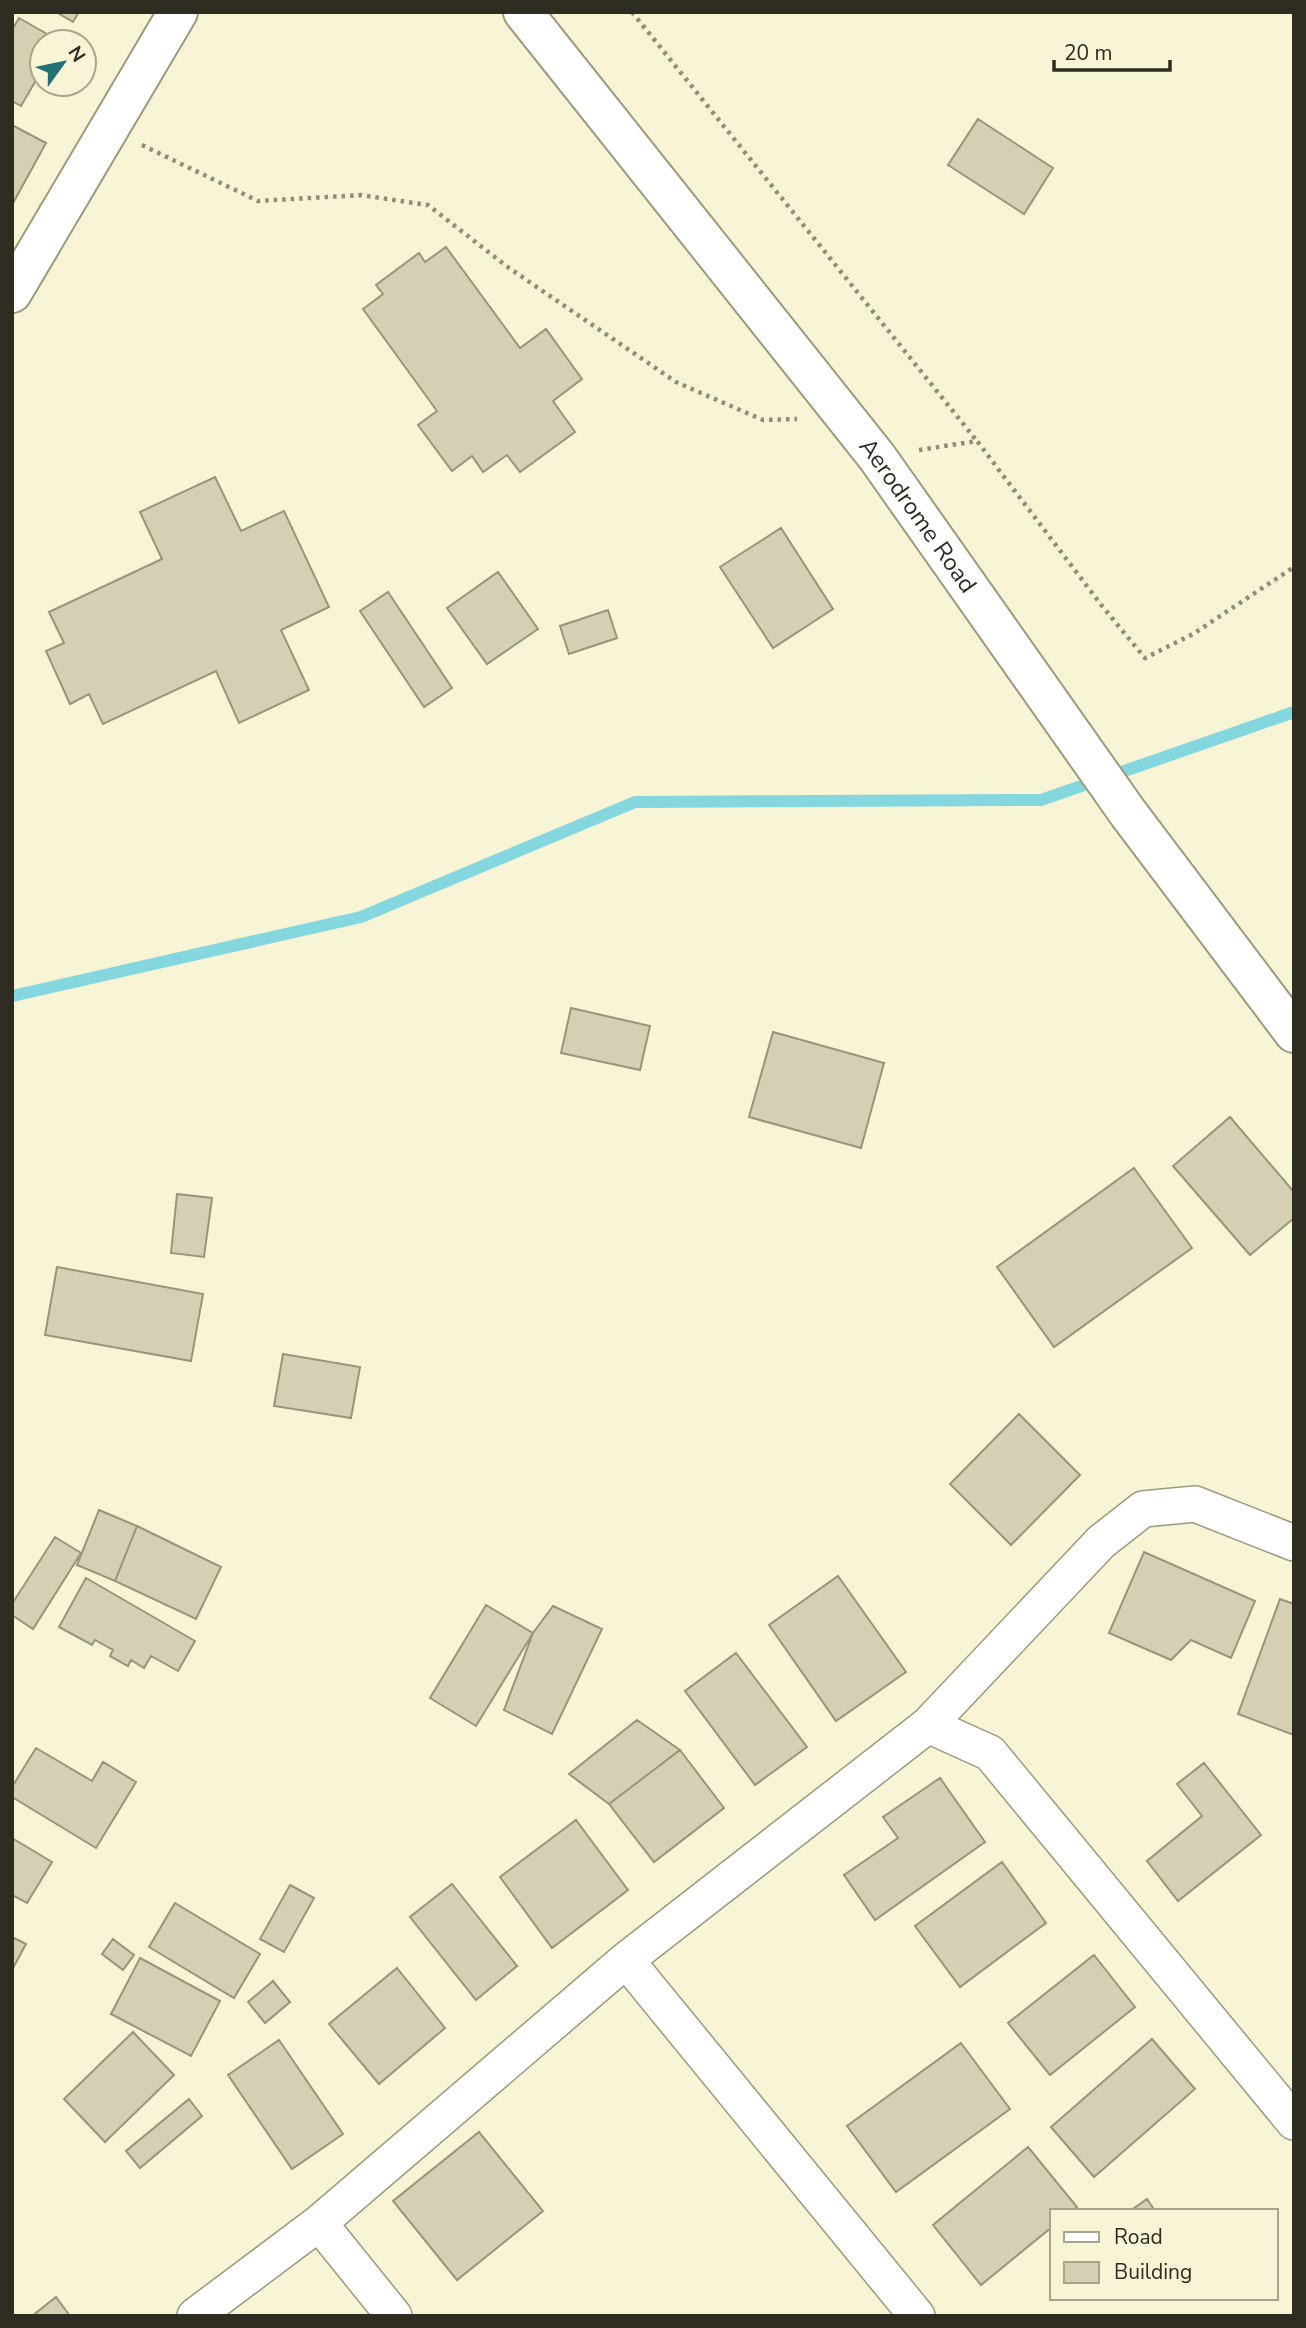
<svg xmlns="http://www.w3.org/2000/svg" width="1306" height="2328" viewBox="0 0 1306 2328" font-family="'Nunito Sans',sans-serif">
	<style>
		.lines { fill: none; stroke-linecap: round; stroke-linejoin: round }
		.stream { stroke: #85d7df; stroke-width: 12 }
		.building { fill: #d5d0b3; stroke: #9a957a; stroke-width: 2 }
		.street-casing { stroke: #9e997d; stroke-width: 38 }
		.secondary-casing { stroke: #9e997d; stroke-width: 42 }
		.path { stroke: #908d79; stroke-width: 4.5; stroke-dasharray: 3.5 5; stroke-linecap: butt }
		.street { stroke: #fff; stroke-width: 35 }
		.secondary { stroke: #fff; stroke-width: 38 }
		.labels { text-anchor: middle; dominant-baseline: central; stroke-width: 6; stroke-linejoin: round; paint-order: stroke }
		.street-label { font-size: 24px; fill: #2f2d22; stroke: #f8f4d6 }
	</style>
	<rect width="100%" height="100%" fill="#f8f4d6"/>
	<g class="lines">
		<path class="stream" d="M12,996L361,917L635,802L1041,800L1294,712"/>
	</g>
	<path class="building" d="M56,12H79L73,22Z
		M19,18L61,42H42V80L38,77L21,106L12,101V30Z
		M978,119L1053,168L1024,214L948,165Z
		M12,125L46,143L12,205Z
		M446,247L520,348L546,329L582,379L553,401L575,432L520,472L507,455L483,472L472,456L452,471L418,425L437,411L363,309L383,294L376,285L419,253L425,262Z
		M215,477L241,531L284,511L329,607L281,630L309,690L239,723L216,671L103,724L89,694L70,704L46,651L64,643L49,612L162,559L140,512Z
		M781,528L833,609L773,648L720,567Z
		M498,572L538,629L487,664L447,608Z
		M388,592L452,688L424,707L360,611Z
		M608,610L617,638L569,654L560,626Z
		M571,1008L650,1026L640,1070L561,1053Z
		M773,1032L884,1063L861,1148L749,1117Z
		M1230,1117L1294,1192V1218L1250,1255L1173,1166Z
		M1134,1168L1192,1248L1054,1347L997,1267Z
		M177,1194L212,1198L204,1257L171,1253Z
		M57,1267L203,1294L191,1361L45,1335Z
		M283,1354L360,1367L351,1418L274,1406Z
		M1019,1414L1080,1475L1011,1545L950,1484Z
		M99,1510L137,1526L115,1581L77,1565Z
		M137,1526L221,1567L196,1619L115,1581Z
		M55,1537L81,1553L33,1629L12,1615V1604Z
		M1144,1552L1255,1601L1231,1658L1191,1640L1171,1660L1109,1633Z
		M838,1576L906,1672L836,1721L769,1625Z
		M86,1578L195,1641L178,1671L151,1656L144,1668L131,1660L128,1666L110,1656L113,1650L95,1640L92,1645L59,1627Z
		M1280,1599L1294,1604V1735L1238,1714Z
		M486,1605L533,1633L476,1726L430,1698Z
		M553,1606L602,1629L552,1734L504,1710L533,1633Z
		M736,1653L807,1747L755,1785L685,1691Z
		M637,1720L680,1750L609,1804L569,1774Z
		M36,1748L92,1781L103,1762L136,1782L96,1848L12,1797V1787Z
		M680,1750L724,1808L654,1862L609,1804Z
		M1204,1763L1261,1835L1178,1901L1147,1861L1202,1816L1177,1784Z
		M940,1778L985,1842L875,1920L844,1875L898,1838L883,1817Z
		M576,1820L628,1890L552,1948L500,1877Z
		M12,1838L52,1862L27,1903L12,1895Z
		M1002,1862L1046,1923L960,1987L915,1926Z
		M452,1884L517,1966L476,2000L410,1917Z
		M290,1885L314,1898L284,1952L260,1939Z
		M175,1903L260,1954L234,1998L149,1947Z
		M12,1937L26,1944L12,1970Z
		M113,1939L134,1955L123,1970L102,1954Z
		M1094,1955L1135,2007L1050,2075L1008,2023Z
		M140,1958L220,2001L191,2056L111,2014Z
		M397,1968L445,2028L379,2084L329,2024Z
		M273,1981L290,2002L265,2023L248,2002Z
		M133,2032L174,2075L105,2142L64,2099Z
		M1152,2039L1195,2089L1094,2177L1051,2127Z
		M279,2040L343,2134L292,2169L228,2075Z
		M961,2043L1010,2109L896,2192L847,2126Z
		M189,2099L202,2116L140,2168L126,2151Z
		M479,2132L543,2211L457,2280L393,2201Z
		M1028,2147L1077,2207L1072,2211H1052V2227L981,2285L933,2225Z
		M1147,2199L1155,2211H1130Z
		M56,2297L70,2316H32Z"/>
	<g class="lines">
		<defs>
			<path id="street" d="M928,1725L1101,1542L1143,1509L1195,1504L1294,1543
				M626,1960L917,2316
				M319,2223L394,2316
				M195,2316L319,2223L626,1960L928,1725L990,1753L1294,2122"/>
			<g id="secondary">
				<path id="s1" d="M523,12L877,457L1128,813L1294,1033"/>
				<path d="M12,293L178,12"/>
			</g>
		</defs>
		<use href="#street" class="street-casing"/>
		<use href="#secondary" class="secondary-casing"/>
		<path class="path" d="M632,12L977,441
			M142,145L258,201L361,195L428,205L509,268L676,382L763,420L797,419
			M919,450L977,441L1102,606L1145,658L1193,634L1294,567"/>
		<use href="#street" class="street"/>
		<use href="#secondary" class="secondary"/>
	</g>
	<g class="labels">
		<g class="street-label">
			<text stroke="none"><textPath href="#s1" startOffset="640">Aerodrome Road</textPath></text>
		</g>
	</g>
	<rect width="1306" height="2328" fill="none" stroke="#2f2d22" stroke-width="28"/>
	<rect x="1050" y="2209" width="228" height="91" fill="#f8f4d6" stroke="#a8a48e" stroke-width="2"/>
	<rect x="1064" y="2232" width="35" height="10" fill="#ffffff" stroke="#a8a48e" stroke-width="2"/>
	<text x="1114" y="2244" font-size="21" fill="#2f2d22">Road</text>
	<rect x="1064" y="2262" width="35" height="21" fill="#d5d0b3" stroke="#a8a48e" stroke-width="2"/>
	<text x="1114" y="2279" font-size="21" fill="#2f2d22">Building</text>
	<g transform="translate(63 63) rotate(57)"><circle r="33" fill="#f8f4d6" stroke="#a8a48e" stroke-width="2"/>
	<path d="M0-5L12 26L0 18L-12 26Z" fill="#257074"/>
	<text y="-10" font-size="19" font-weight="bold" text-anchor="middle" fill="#2f2d22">N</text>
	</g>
	<path d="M1054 60v10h116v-10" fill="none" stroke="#2f2d22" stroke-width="3.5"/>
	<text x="1064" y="60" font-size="21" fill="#2f2d22" stroke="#f8f4d6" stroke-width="5" paint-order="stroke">20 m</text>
</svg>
